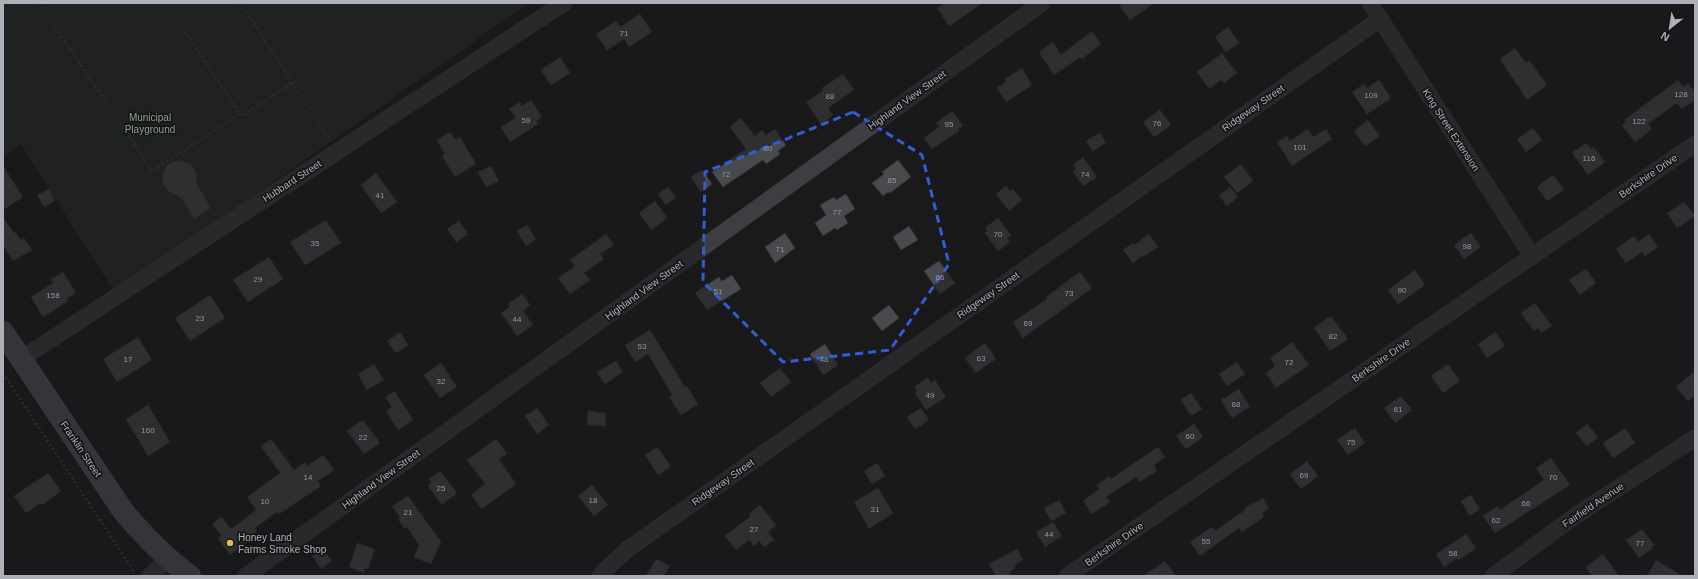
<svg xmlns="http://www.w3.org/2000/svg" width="1698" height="579" viewBox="0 0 1698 579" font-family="Helvetica,sans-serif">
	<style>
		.green { fill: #262d27 }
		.building { fill: #494a4d; stroke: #343437 }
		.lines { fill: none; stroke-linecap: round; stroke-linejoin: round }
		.path { stroke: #414247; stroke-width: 2.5; stroke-dasharray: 2 3; stroke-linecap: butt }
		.minor { stroke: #3d3d42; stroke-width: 17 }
		.primary { stroke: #57585e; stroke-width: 22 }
		.marked { fill: none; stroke: #335dd3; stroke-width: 3; stroke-dasharray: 8 5; stroke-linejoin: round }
		.poi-dot { fill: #ddbb50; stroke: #151516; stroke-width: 1.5 }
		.labels { text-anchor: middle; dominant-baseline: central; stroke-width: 3.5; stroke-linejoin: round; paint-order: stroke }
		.number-label { font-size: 8px; fill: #95969e }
		.street-label { font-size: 10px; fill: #aeb0b9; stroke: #151516 }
		.park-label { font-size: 10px; fill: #87a28b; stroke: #151516 }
		.poi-label { font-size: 10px; fill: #aeb0b9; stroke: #151516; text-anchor: start }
	</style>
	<rect width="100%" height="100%" fill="#1a1a1b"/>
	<path class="green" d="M3,3H531L486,33L191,240L113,290L21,144L3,156Z"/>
	<path class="building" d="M945,3H983L949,26L937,8Z
		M1118,3H1154L1130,20Z
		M640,14L652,32L629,47L624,39L607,50L596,34L616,21L620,27Z
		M1228,27L1239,43L1226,52L1215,37Z
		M1092,31L1101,44L1082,59L1080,57L1054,75L1039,52L1053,42L1061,55Z
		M1515,48L1526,63L1529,60L1547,85L1527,100L1500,59Z
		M1222,53L1237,73L1224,83L1221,80L1209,89L1197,72Z
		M560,57L570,73L551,85L541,70Z
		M1022,68L1032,85L1006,102L997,88L1006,82L1005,79Z
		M843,74L854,90L828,108L833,115L821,124L806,102L823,91L822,88Z
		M1379,80L1391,98L1367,114L1352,92L1364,84L1367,88Z
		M1678,80L1683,87L1688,83L1695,92V100L1682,109L1677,103L1648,124L1652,129L1635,142L1622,125L1626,122L1624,120Z
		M531,100L542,117L536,121L538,124L510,142L501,127L516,118L509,109L520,102L522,106Z
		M1160,110L1171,125L1154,137L1143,122Z
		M952,111L963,126L958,129L959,131L932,149L924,138L939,127L936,123Z
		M741,118L755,136L762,130L766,135L775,129L786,145L778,151L780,154L766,164L763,160L723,187L712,172L746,149L730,127Z
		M1368,120L1380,136L1365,146L1354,131Z
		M1533,128L1542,140L1526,152L1517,139Z
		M1308,129L1313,137L1326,129L1332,139L1292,166L1277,142L1287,136L1290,141Z
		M450,132L455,140L460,137L476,164L455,177L442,156L445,154L437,140Z
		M1100,133L1106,143L1093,151L1086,141Z
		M1586,143L1591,149L1594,147L1605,162L1588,175L1572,153Z
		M1083,157L1097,177L1083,186L1073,172L1076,169L1073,165Z
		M898,160L911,177L890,193L888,192L883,196L872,183L884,174L882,172Z
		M173,161H183L191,164L196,172L197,184L211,208L194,219L181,198L168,191L163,184L162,175L166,166Z
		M1241,164L1253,181L1237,193L1224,177Z
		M3,166L23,197L3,210Z
		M491,166L499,181L486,187L478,172Z
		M702,170L712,184L701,192L691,177Z
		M376,173L397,202L381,213L361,185Z
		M1553,175L1564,190L1547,201L1537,187Z
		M1006,186L1010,191L1013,189L1022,200L1009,211L996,194Z
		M668,187L676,198L666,205L658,194Z
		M1230,187L1238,197L1227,206L1219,195Z
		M49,189L55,201L44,207L37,195Z
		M846,194L855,209L844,216L848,223L837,230L835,228L823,236L815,223L826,215L820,205L834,197L836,200Z
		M655,201L667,218L651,230L639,213Z
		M1684,202L1695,216L1677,228L1667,213Z
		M3,217L14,233L15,232L21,240L24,238L32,250L13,261L3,245Z
		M998,218L1011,235L1007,238L1010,242L998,251L985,233L987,231L985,228Z
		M326,220L341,243L305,265L290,242Z
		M459,221L468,234L456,242L447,229Z
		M527,225L536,239L526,246L517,231Z
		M909,226L918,240L901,250L893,237Z
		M785,233L795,248L775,263L765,247Z
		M1471,233L1481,247L1464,259L1454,245Z
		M606,234L614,245L600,254L604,259L584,273L590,280L570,294L558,278L575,266L570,260Z
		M1149,234L1158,247L1143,257L1142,256L1133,263L1123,250L1133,243L1135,245Z
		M1649,234L1658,247L1645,256L1642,252L1626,263L1616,249L1634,236L1638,242Z
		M269,257L283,279L248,302L233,280Z
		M939,261L955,283L940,294L924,271Z
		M1586,269L1596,283L1580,295L1569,280Z
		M1415,270L1425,285L1398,304L1388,290Z
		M63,272L76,293L67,298L68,301L43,317L31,297L53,283L51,279Z
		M1080,272L1092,288L1023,338L1013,322L1047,299L1046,297Z
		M732,275L741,289L707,310L695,293L719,277L722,281Z
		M522,294L530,305L523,311L533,325L517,336L501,313L510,307L508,304Z
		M210,295L225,318L190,341L175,318Z
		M1535,303L1552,326L1541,333L1538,328L1534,331L1521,313Z
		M889,305L899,318L882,331L872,318Z
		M1331,316L1348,339L1330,351L1314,328Z
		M650,330L685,387L687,386L698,404L681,415L669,397L672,395L648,354L635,362L625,345Z
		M400,332L408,345L396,353L387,341Z
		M1495,332L1505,346L1487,358L1478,344Z
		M138,337L152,360L117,382L103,359Z
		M1292,342L1309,365L1276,388L1266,373L1275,366L1270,358Z
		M985,343L996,359L976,373L965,358Z
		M825,344L838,365L823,375L810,354Z
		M616,361L623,372L605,384L597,372Z
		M1237,362L1245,374L1227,386L1219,374Z
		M441,363L457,387L440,398L424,375Z
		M374,364L384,380L367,390L358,374Z
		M1448,364L1460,381L1443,393L1431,376Z
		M780,368L791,382L771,397L760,383Z
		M1695,371V395L1688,401L1676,387Z
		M928,378L931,383L935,380L946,397L926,410L915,393L917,391L915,386Z
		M1239,389L1250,407L1232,418L1221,400Z
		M395,391L413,420L398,430L386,411L392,407L385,397Z
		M1191,393L1202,409L1191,416L1181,400Z
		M1401,396L1412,410L1395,423L1384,408Z
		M148,405L170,442L148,456L126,419Z
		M537,408L549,425L537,434L525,416Z
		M921,408L929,420L915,429L907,417Z
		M588,411L606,413L605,426L587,425Z
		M363,420L380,443L364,454L347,431Z
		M1194,424L1203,437L1186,449L1176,436Z
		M1587,424L1598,437L1587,446L1576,433Z
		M1355,428L1365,443L1348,455L1337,440Z
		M1625,428L1635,443L1613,458L1603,443Z
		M271,439L294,470L305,462L307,466L323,455L334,470L318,481L321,486L279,514L277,512L255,528L257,531L249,537L250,540L230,555L218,538L221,535L212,524L222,517L231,529L256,510L247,497L280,473L261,446Z
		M496,439L507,454L499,459L516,484L482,509L471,495L485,484L467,460Z
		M657,447L671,466L658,475L645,455Z
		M1158,447L1165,457L1154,465L1157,471L1139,482L1136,477L1106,497L1110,502L1092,514L1083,501L1099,489L1097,485L1109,476L1111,479Z
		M1551,458L1570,485L1495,533L1483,516L1498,506L1500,510L1544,480L1536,468Z
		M1307,461L1318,476L1301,489L1290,474Z
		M877,463L885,476L872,484L864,471Z
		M440,471L457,493L442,505L428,486L431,483L429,479Z
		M48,473L61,491L42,505L40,503L26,513L14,496Z
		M592,485L608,505L594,516L578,496Z
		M878,488L893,513L869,529L854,502Z
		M1471,495L1480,509L1470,516L1461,501Z
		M408,496L441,542L431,564L414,557L419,545L407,527L405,529L398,519L400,517L392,506Z
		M1263,498L1269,509L1262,513L1264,517L1242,532L1239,528L1200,556L1190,542L1212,527L1215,531L1245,510L1244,508Z
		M1059,500L1066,513L1051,521L1044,508Z
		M760,505L776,525L768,532L774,540L764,547L759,541L754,546L749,540L736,550L725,536L751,516L749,514Z
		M1053,522L1062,536L1045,547L1036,532Z
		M1642,529L1654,545L1651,548L1652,549L1639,558L1626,540Z
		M1466,534L1476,548L1459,560L1457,558L1444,567L1436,554Z
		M357,543L375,549L368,569L365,568L364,573L349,567Z
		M321,547L332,561L321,569L311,554Z
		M1017,549L1023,560L1014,565L1016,568L1009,572L1011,576H996L989,564Z
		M1603,554L1619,576H1592L1586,567Z
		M656,559L670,566L664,576H646Z
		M1656,560L1683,576H1647Z
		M1165,561L1176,576H1143Z"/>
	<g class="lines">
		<path class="path" d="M39,3L152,171L240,114L183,28
			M240,3L329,138
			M240,114L242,116L293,82
			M3,373L135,573"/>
		<path class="minor" d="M1370,3L1532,256
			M21,359L564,3
			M150,576L167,559
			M246,576L1042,3
			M600,576L605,570L628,549L1380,19
			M1067,576L1695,144
			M1493,576L1578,514L1695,438"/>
		<path class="primary" d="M3,332L123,511C144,536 164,557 190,576"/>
	</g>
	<path d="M0 0H1698V579H0ZM853,112L922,155L949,264L890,350L783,362L703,282L705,172Z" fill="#1a1a1b" fill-opacity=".55" fill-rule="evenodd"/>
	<path class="marked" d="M853,112L922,155L949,264L890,350L783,362L703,282L705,172Z"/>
	<circle class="poi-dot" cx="230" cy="543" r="4"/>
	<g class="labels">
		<g class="number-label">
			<text x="624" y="33">71</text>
			<text x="1681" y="94">128</text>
			<text x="1371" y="95">109</text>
			<text x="830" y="96">88</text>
			<text x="526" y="120">59</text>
			<text x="1639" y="121">122</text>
			<text x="1157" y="123">76</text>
			<text x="949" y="124">95</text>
			<text x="1300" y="147">101</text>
			<text x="768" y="148">80</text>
			<text x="1589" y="158">116</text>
			<text x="726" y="174">72</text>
			<text x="1085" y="174">74</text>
			<text x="892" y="180">85</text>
			<text x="380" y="195">41</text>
			<text x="837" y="212">77</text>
			<text x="998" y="234">70</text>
			<text x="315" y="243">35</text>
			<text x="1467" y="246">98</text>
			<text x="780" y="249">71</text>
			<text x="940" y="277">66</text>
			<text x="258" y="279">29</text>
			<text x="1402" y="290">90</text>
			<text x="718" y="291">51</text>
			<text x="1069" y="293">73</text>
			<text x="53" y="295">158</text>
			<text x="200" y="318">23</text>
			<text x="517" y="319">44</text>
			<text x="1028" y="323">69</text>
			<text x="1333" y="336">82</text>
			<text x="642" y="346">53</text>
			<text x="981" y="358">63</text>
			<text x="128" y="359">17</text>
			<text x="824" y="359">48</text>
			<text x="1289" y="362">72</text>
			<text x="441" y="381">32</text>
			<text x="930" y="395">49</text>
			<text x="1236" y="404">68</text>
			<text x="1398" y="409">81</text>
			<text x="148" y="430">160</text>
			<text x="1190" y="436">60</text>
			<text x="363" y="437">22</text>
			<text x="1351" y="442">75</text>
			<text x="1304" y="475">69</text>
			<text x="308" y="477">14</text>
			<text x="1553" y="477">70</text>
			<text x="441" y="488">25</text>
			<text x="593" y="500">18</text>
			<text x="265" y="501">10</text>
			<text x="1526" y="503">66</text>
			<text x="875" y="509">31</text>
			<text x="408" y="512">21</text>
			<text x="1496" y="520">62</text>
			<text x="754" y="529">27</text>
			<text x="1049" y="534">44</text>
			<text x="1206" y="541">55</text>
			<text x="1640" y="543">77</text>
			<text x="1453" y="553">58</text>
		</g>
		<g class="street-label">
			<text transform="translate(907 100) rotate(-36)">Highland View Street</text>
			<text transform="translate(1253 108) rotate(-35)">Ridgeway Street</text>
			<text transform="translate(1451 130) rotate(57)">King Street Extension</text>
			<text transform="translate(1648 176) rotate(-35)">Berkshire Drive</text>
			<text transform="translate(292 181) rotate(-33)">Hubbard Street</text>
			<text transform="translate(644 290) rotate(-36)">Highland View Street</text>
			<text transform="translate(988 295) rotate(-35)">Ridgeway Street</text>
			<text transform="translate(1381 360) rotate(-35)">Berkshire Drive</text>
			<text transform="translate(81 449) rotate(56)">Franklin Street</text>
			<text transform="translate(381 479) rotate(-36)">Highland View Street</text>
			<text transform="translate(723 482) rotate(-35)">Ridgeway Street</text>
			<text transform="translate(1593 505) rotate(-34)">Fairfield Avenue</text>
			<text transform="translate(1114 544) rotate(-35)">Berkshire Drive</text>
		</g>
		<g class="park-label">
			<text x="150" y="117">Municipal<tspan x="150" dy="12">Playground</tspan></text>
		</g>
		<g class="poi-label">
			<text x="238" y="537">Honey Land<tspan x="238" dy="12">Farms Smoke Shop</tspan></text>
		</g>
	</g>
	<rect width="1698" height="579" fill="none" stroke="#aeb0b9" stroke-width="8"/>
	<g transform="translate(1670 28) rotate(210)" stroke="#151516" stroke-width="3" paint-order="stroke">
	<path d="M0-3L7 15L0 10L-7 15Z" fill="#aeb0b9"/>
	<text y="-6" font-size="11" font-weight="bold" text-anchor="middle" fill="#aeb0b9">N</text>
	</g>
</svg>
